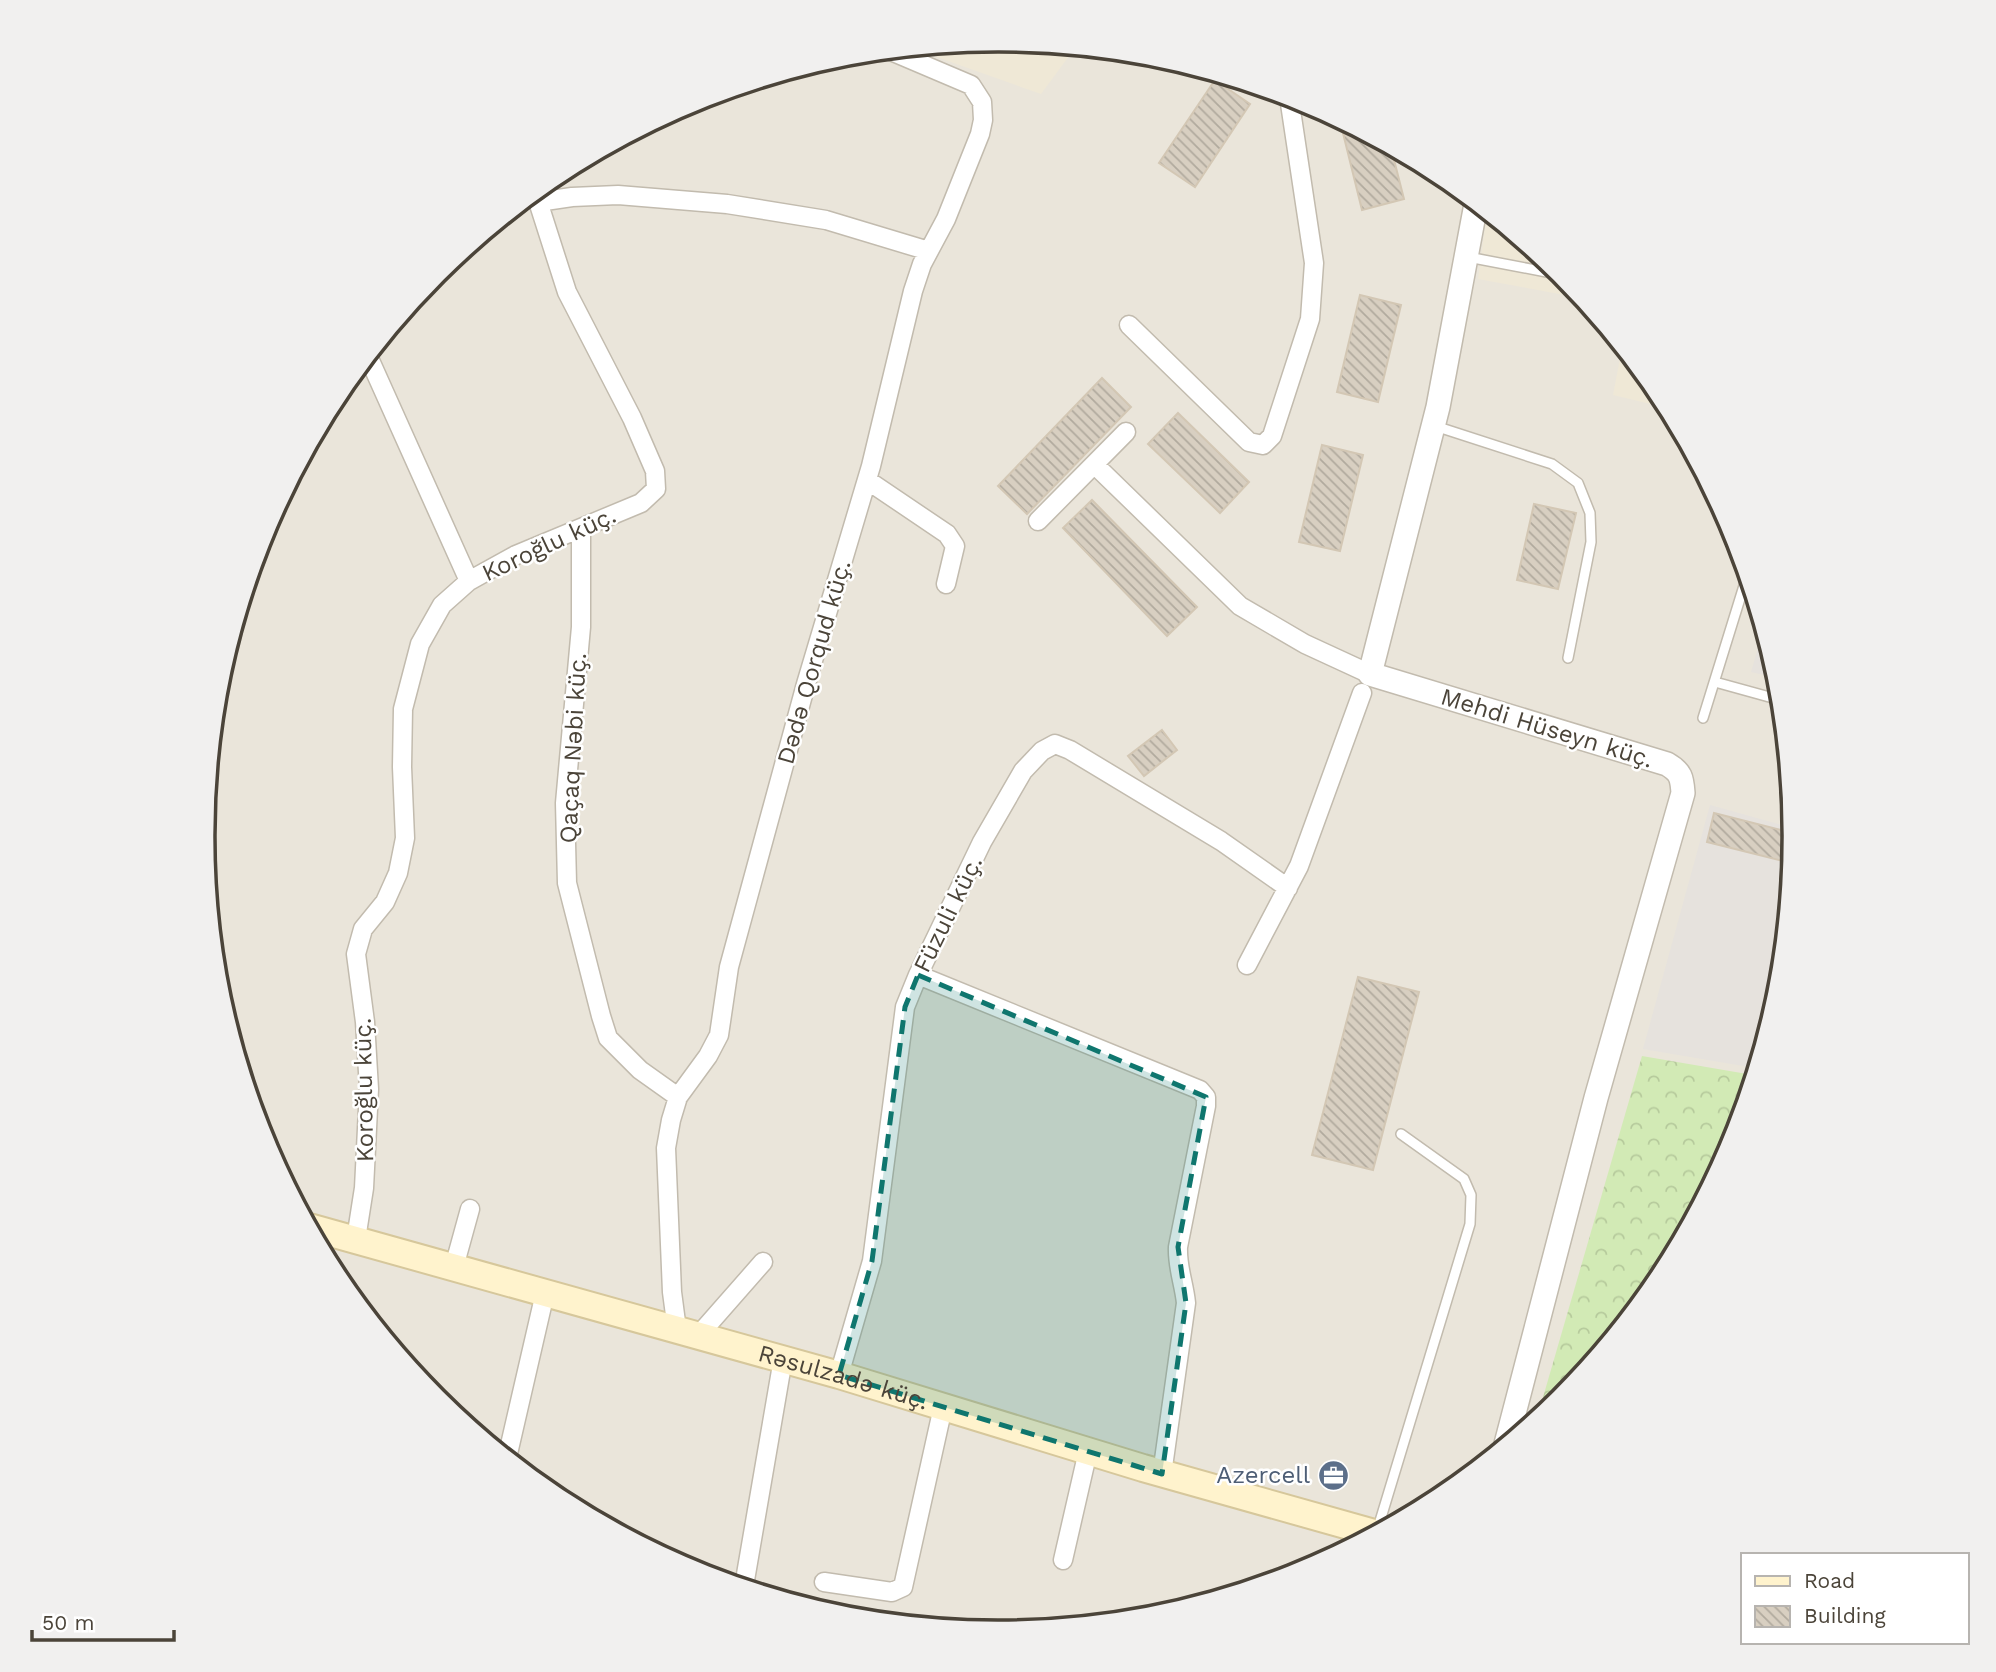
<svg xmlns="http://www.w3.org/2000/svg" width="1996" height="1672" viewBox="0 0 1996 1672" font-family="'Work Sans',sans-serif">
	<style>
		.residential { fill: #eae5da }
		.industrial { fill: #e6e2dd }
		.education { fill: #efe8d6 }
		.forest { fill: url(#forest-crowns) }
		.building { fill: url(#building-back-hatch); stroke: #d3c7b4; stroke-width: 2 }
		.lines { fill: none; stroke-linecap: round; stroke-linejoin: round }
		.service-casing { stroke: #c2bbae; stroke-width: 12 }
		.minor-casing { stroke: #c2bbae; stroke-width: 21 }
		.tertiary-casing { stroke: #c2bbae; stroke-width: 26 }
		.secondary-casing { stroke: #d6c79b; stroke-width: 30 }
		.service { stroke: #fff; stroke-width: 9 }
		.minor { stroke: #fff; stroke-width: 18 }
		.tertiary { stroke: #fff; stroke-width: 23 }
		.secondary { stroke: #fff3cd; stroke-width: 26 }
		.marked { fill: #0f766e; fill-opacity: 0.2; stroke: #0f766e; stroke-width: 5; stroke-dasharray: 14 9; stroke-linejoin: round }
		.labels { text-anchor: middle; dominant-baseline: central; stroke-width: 5; stroke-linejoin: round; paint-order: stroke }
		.street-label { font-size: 24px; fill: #4b4439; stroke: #fff }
		.service-label { font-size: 24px; fill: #4e5e75; stroke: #fff; text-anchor: end }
		.rim { fill: none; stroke: #4b4439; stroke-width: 3.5 }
	</style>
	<defs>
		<pattern id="forest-crowns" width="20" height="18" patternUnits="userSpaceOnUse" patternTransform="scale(1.75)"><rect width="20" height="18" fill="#d2eab5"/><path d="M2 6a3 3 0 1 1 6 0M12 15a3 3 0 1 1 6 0" fill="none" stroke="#b6ca9c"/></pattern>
		<pattern id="building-back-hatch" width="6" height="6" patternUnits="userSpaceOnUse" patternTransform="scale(1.75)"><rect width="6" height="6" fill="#d8cfc1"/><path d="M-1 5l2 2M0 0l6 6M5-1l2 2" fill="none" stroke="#b1aa9e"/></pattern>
	</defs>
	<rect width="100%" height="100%" fill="#f6f3ec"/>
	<path class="residential" d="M205 836a793 793 0 1 1 1586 0a793 793 0 1 1-1586 0Z"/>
	<path class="industrial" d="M1763,630L1778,678L1751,672Z
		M1710,805L1793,828L1794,836L1778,992L1755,1068L1643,1049Z"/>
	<path class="education" d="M998,40L1075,48L1041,94L914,49Z
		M1487,212L1561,274L1581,298L1478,279Z
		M1622,348L1660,394L1667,408L1613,395Z"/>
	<path class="forest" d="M1642,1056L1753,1075L1733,1141L1659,1278L1560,1399L1537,1418Z"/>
	<path class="building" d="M1215,80L1250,104L1195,187L1159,163Z
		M1340,121L1391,148L1404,199L1362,210Z
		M1360,295L1401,305L1378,402L1337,392Z
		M1102,378L1131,407L1027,514L998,486Z
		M1178,413L1249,482L1220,513L1148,444Z
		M1322,445L1363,455L1340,551L1299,542Z
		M1092,500L1197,607L1167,636L1063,528Z
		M1534,504L1576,513L1558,589L1517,580Z
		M1162,730L1177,750L1144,776L1128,756Z
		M1714,813L1793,833L1791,863L1707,842Z
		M1358,977L1419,992L1373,1170L1312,1155Z"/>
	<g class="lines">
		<defs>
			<path id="service" d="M1468,257L1562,275
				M1435,426L1552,464L1578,483L1590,513L1591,542L1568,658
				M1715,682L1780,700
				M1703,718L1747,576
				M1377,1531L1470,1224L1471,1195L1464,1179L1401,1134"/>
			<path id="minor" d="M538,202L572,197L618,195L727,204L826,220L929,251
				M1129,325L1249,442L1263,445L1272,436L1310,319L1314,263L1289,97
				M368,356L469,581
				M1095,465L1240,606L1305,644L1370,674
				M867,480L947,534L955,546L946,584
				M1038,521L1126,432
				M581,528V627L565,803L567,883L601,1016L608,1038L640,1070L678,1097
				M1247,965L1299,866L1362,693
				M918,975L1200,1090L1206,1097V1106L1178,1247C1177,1267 1184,1283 1186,1303L1162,1474
				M356,1239L364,1188L369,1089L365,1022L356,954L363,929L385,902L398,873L405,838L402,767L403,709L420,644L442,605L469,581L516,555L641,503L656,489L655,471L632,418L567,292L535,192
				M454,1267L470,1209
				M677,1330L672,1292L666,1148L671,1120L678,1097L708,1056L719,1035L729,967L806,684L871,466L913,291L922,264L946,219L980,134L983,120L982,102L971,85L891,51
				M698,1336L763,1262
				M839,1375L872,1261L905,1007L918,975L982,842L1023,771L1042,751L1055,744L1070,750L1221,841L1288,888
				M507,1458L545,1293
				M1063,1560L1088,1451
				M824,1582L892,1592L903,1587L943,1407
				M744,1586L783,1359"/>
			<path id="tertiary" d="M1476,204L1438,407L1370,674L1667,764C1681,772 1682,778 1683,793L1596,1098L1506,1444"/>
			<g id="secondary">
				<path id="s1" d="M309,1227L839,1375L1143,1468L1374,1533"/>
			</g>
		</defs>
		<use href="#service" class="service-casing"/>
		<use href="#minor" class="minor-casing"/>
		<use href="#tertiary" class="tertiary-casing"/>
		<use href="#secondary" class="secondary-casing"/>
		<use href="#service" class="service"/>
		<use href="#minor" class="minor"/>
		<use href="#tertiary" class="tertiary"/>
		<use href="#secondary" class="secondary"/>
	</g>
	<path class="marked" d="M918,975L1206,1097L1178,1247L1186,1303L1162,1474L839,1375L872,1261L905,1007Z"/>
	<defs>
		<symbol id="office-disc" viewBox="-11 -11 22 22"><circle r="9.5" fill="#5c6f8a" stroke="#fff"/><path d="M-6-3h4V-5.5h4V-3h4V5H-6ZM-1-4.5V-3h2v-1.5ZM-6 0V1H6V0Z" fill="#fff"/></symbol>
	</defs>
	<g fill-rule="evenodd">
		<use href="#office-disc" x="1316" y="1458" width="35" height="35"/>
	</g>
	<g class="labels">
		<g class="street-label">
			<text transform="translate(549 544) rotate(-25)">Koroğlu küç.</text>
			<text transform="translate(814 662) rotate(-74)">Dədə Qorqud küç.</text>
			<text transform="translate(1547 728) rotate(17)">Mehdi Hüseyn küç.</text>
			<text transform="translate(573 748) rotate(-87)">Qaçaq Nəbi küç.</text>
			<text transform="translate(948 914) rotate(-64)">Füzuli küç.</text>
			<text transform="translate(364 1090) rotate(-91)">Koroğlu küç.</text>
			<text stroke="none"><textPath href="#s1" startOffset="555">Rəsulzadə küç.</textPath></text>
		</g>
		<g class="service-label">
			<text x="1310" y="1475">Azercell</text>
		</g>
	</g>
	<path d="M0 0H1996V1672H0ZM998 52H999A783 783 0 0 1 1782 835V837A783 783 0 0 1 999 1620H998A783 783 0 0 1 215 837V835A783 783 0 0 1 998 52Z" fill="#f1f0ef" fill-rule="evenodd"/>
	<path class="rim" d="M998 52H999A783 783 0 0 1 1782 835V837A783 783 0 0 1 999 1620H998A783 783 0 0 1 215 837V835A783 783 0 0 1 998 52Z"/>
	<rect x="1741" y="1553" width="228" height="91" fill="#ffffff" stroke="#b7b4b0" stroke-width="2"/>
	<rect x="1755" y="1576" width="35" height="10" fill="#fff3cd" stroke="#b7b4b0" stroke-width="2"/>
	<text x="1804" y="1588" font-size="21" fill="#4b4439">Road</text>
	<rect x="1755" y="1606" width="35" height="21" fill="url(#building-back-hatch)" stroke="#b7b4b0" stroke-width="2"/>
	<text x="1804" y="1623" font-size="21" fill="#4b4439">Building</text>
	<path d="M32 1630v10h142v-10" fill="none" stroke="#4b4439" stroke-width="3.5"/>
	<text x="42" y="1630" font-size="21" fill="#4b4439" stroke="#ffffff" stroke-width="5" paint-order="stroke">50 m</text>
</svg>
